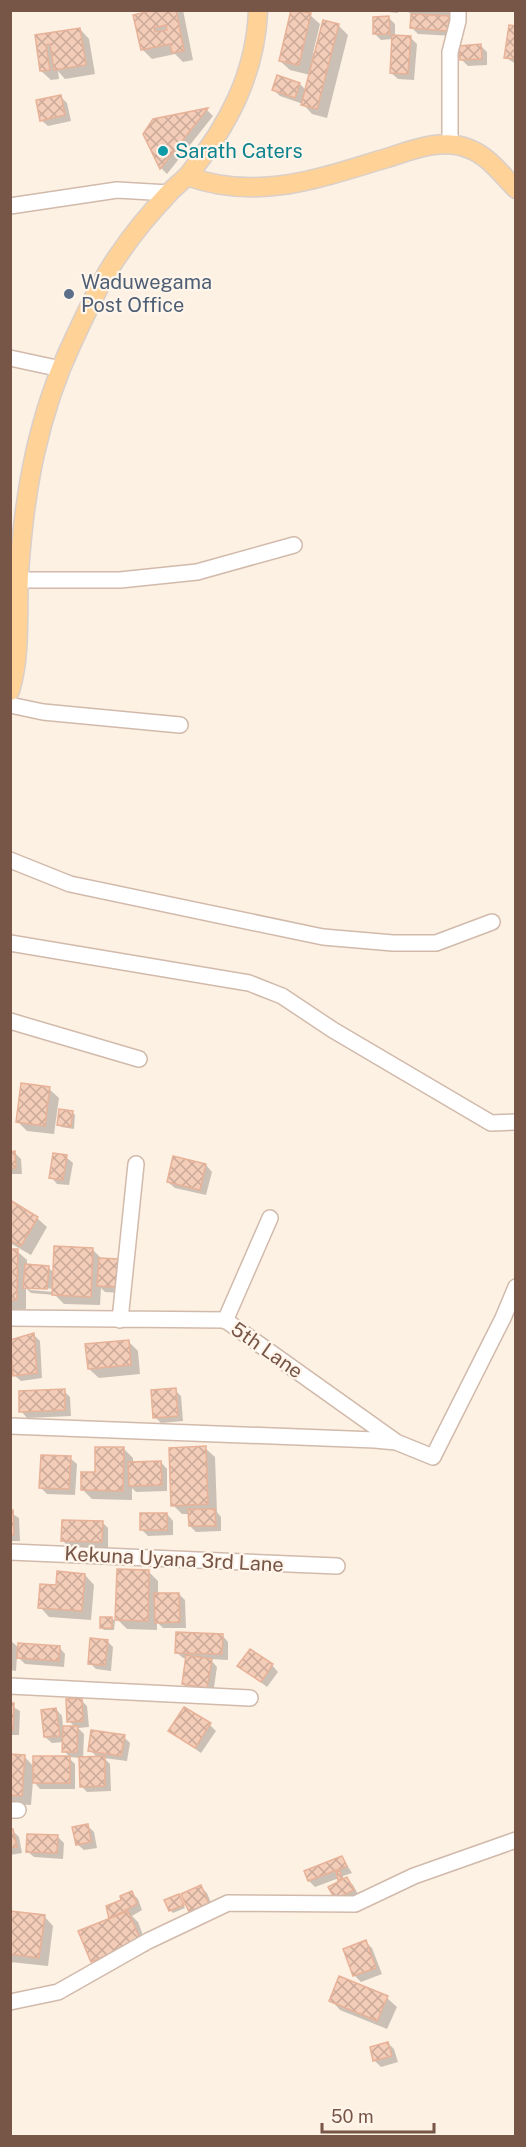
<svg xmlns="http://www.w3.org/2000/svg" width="526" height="2147" viewBox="0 0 526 2147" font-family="'Public Sans',sans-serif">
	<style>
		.shadow { fill: #0003; fill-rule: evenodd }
		.building { fill: url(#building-cross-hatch); stroke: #e8b298; stroke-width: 1.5; fill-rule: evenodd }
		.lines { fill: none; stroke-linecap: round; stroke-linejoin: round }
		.minor-casing { stroke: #d1baab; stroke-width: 18 }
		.major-casing { stroke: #d9cfcb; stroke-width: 21 }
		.minor { stroke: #fff; stroke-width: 15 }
		.major { stroke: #ffd298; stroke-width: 18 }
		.culture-dot { fill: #0f9aa8; stroke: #fff5ea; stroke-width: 2 }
		.service-dot { fill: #5c6f8a; stroke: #fff5ea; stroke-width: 2 }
		.labels { text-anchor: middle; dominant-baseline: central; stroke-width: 4.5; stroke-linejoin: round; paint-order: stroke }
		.culture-label { font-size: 20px; fill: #0d838f; stroke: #fff5ea; text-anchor: start }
		.service-label { font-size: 20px; fill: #4e5e75; stroke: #fff5ea; text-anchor: start }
		.street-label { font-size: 20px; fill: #775547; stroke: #fff5ea }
	</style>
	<defs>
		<pattern id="building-cross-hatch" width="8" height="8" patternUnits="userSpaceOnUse" patternTransform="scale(1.5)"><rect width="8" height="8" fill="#f4cdb9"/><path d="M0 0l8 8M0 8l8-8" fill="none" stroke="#caa998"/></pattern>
	</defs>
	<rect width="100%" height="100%" fill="#fdf1e3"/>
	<path class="shadow" d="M162,10H183L193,60L183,62L175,54L152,59L142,49Z
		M369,10H398V13Z
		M405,10H454L453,17H448L455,24L454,36L418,34L412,28L413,15Z
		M310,15L320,24L313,53H316L324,22L339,26L348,35L327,118L312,114L303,104L280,96L274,90L300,84L306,90L310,75L290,70L280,61Z
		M389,18L395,24V36L410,37L417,44L414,80L398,79L391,73L393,39L381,40L374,33Z
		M516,27V64L505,57Z
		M80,29L89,39L95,74L65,79L58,71L59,79L51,80L41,71L36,37Z
		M481,46L487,52V65L468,66L462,60Z
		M61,97L67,103L71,121L48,126L41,120Z
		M207,110L213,116L167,174L161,168L145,134L154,120Z
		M49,1089L59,1098L54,1134L27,1131L17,1121Z
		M72,1112L75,1115L74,1129L61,1127L59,1124Z
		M10,1153H15L21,1159L22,1174H10Z
		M66,1157L73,1163L69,1185L57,1184L51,1177Z
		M206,1165L212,1172L206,1195L175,1188L168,1182Z
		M10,1202L37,1218L47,1227L31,1255L10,1243Z
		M92,1249L102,1259L123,1293L105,1292L101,1288L100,1305L64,1304L55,1295L31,1293L26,1288V1309H10V1250L17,1251L27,1260V1266L48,1267L55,1274ZM30,1287L55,1289L54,1292L30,1290Z
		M33,1334L40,1341L42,1378L21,1381L14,1375L10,1341Z
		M128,1341L138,1351L140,1374L99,1378L89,1369Z
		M175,1390L181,1396L183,1421L161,1423L155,1417Z
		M64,1391L70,1397L71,1416L27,1418L21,1411Z
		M205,1448L215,1457L217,1512L221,1517V1531L196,1532L190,1526V1514H182L173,1505Z
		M124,1449L133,1458V1463L161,1462L167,1469V1491L136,1492L132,1488V1500L92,1499L82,1489Z
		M70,1458L77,1464L75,1495L47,1494L40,1487Z
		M10,1512L19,1518L20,1541H10Z
		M167,1514L173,1521V1535L148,1536L141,1529Z
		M102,1522L108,1528V1548L69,1547L63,1541Z
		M148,1571L158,1581V1595L179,1594L185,1600L186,1628H163L157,1622V1630L127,1629L117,1619Z
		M85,1575L94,1585L91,1620L49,1617L40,1607Z
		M112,1618L115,1621L114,1630H104L102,1628Z
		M222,1635L228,1642V1660L210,1659L217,1667L213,1694L189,1690L183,1684L187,1659L183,1658L176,1652Z
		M10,1640L19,1648L59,1647L65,1654L64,1667L25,1664L17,1656L16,1671L10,1670Z
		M107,1641L113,1647L111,1671L96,1669L90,1663Z
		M272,1665L278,1672L267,1687L239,1666Z
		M81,1700L87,1706L89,1727L78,1728L84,1734L83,1759L98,1758L90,1750L124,1737L130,1743L127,1761L104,1758L110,1764L111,1791L87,1792L81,1786L80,1758L70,1757L64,1751V1742L52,1743L45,1737L56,1709L62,1716L63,1727H75L69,1721Z
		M10,1705L20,1711L19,1735H10Z
		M210,1725L216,1731L201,1753L170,1731Z
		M10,1755L24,1756L34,1767L69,1758L75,1764V1789H40L33,1781L31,1805L10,1804Z
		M87,1825L94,1832L97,1848L84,1850L77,1844Z
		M12,1830L19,1837L22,1853L10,1855Z
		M58,1837L64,1843L63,1859L34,1857L27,1851Z
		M342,1857L352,1873L343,1876L344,1880L346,1879L353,1885L359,1896L337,1899L341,1882L339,1878L315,1887L309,1881L306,1872Z
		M201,1887L207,1893L214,1910L196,1918L190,1912L183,1895Z
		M132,1893L138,1899L142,1910L132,1916L138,1922L149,1951L101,1971L92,1961L111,1919L108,1907L123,1901Z
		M179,1896L185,1908L173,1913L170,1910Z
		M10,1912L44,1916L53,1926L48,1966L10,1962Z
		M366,1942L372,1948L382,1974L361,1982L355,1976L345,1949Z
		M387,1998L397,2007L387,2029L340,2010L331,2000Z
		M388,2043L394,2049L398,2062L381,2067L375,2061L371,2048Z"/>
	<path class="building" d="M155,10H176L184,51L172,53L170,44L141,50L133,15ZM166,25L167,30L155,32L154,28Z
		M291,10L311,13L299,65L279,61Z
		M411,14L449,16L448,31L410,28Z
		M389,16L390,34H373V17Z
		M323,20L339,24L317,109L301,105Z
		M509,25L516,26V59L504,58Z
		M80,28L86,65L54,70L50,44L46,45L50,70L40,71L35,35Z
		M392,35L411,36L408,74L390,73Z
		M481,44L482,59L460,60L459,46Z
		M277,75L300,83L295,98L272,90Z
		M61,95L65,115L40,121L36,100Z
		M208,108L160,169L143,134L153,119Z
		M21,1083L50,1087L45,1126L16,1122Z
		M59,1109L73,1111L71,1127L57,1125Z
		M15,1151L16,1168H10V1152Z
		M53,1153L67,1155L63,1180L49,1178Z
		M173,1156L206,1164L200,1190L167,1182Z
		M10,1200L38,1217L21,1246L10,1240Z
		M54,1246L93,1248L91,1297L52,1295Z
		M10,1249H18L17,1300H10Z
		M99,1258L119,1259L117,1287L97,1286Z
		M25,1264L49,1266L47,1289L23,1288Z
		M34,1333L37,1373L13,1376L10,1340Z
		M129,1340L131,1365L88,1369L85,1344Z
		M176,1388L178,1416L153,1418L151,1390Z
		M65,1389V1410L19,1412V1391Z
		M206,1446L208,1504L171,1506L169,1448Z
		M95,1447H124L123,1491L81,1490V1472H95Z
		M41,1455L71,1456L69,1489L39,1488Z
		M161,1461L162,1485L129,1486L128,1462Z
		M188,1509H215L216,1526H189Z
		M13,1510L14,1535H10V1511Z
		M140,1513H167V1530H140Z
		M62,1520L103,1521L102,1542L61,1541Z
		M117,1569L149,1570L148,1621L115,1620Z
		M57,1571L85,1574L82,1611L38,1608L40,1584L56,1585Z
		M154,1593H179L180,1622L155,1623Z
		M100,1617H112V1628H100Z
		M176,1632L223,1634L222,1654L175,1653Z
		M90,1638L108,1640L105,1665L88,1664Z
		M18,1643L60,1646L59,1661L17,1658Z
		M250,1649L273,1664L261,1682L237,1666Z
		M186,1655L212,1659L207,1688L182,1684Z
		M82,1698L83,1721L67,1722L66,1699Z
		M10,1703H14L13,1730H10Z
		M184,1707L211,1723L195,1748L168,1731Z
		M56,1708L60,1736L44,1737L41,1710Z
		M63,1726H78L77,1752H62Z
		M91,1730L125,1735L121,1756L88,1751Z
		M10,1754L25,1755L22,1796L10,1795Z
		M33,1756H70V1783H33Z
		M105,1756V1786L80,1787L79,1757Z
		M88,1824L91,1842L76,1845L72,1827Z
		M10,1829H13L17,1847L10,1848Z
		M27,1834L58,1835L57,1853L26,1852Z
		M342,1856L347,1866L308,1881L304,1871Z
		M340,1871L342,1879L338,1880L336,1872Z
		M347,1877L354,1890L335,1899L328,1887Z
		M201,1885L209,1904L189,1912L181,1894Z
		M132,1891L137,1904L109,1919L106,1906L121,1900L120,1896Z
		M179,1894L184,1905L169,1911L164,1900Z
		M10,1911L45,1915L39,1958L10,1954Z
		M128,1911L141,1941L91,1962L78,1931Z
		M366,1940L376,1968L353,1976L343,1949Z
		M339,1976L388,1996L377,2021L329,2001Z
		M388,2042L392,2056L373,2061L370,2047Z"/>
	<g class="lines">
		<defs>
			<path id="minor" d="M450,143V52L458,21V10
				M10,206L117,190L169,193
				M10,358L61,369
				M19,580H120L197,572L294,545
				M10,705L43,712L180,725
				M10,860L70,884L323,937L393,943H436L492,922
				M10,943L249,983L282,996L333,1030L491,1123L516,1122
				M10,1021L139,1059
				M10,1318L225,1320L395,1441
				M120,1320L136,1164
				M225,1321L270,1218
				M10,1426L375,1440L396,1442L433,1457L503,1318L516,1287
				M10,1552L337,1566
				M10,1686L250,1698
				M10,1810H18
				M10,2002L58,1992L148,1941L228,1903L355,1904L414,1876L516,1840"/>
			<path id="major" d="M187,176C258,202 319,178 387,158C412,150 442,138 467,148C488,155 501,174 516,189
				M10,691C21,655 17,612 19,574C24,492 38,415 73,341C87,312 101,279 120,253C134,232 152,211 169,193C175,186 183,181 189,174C228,126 256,73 258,10"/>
		</defs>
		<use href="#minor" class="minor-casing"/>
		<use href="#major" class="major-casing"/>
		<use href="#minor" class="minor"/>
		<use href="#major" class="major"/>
	</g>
	<circle class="culture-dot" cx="163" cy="151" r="6"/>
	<circle class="service-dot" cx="69" cy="294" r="6"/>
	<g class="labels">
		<g class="culture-label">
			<text x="175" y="151">Sarath Caters</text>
		</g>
		<g class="service-label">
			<text x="81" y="282">Waduwegama<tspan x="81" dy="23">Post Office</tspan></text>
		</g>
		<g class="street-label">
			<text transform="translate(267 1350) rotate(35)">5th Lane</text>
			<text transform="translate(174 1559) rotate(3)">Kekuna Uyana 3rd Lane</text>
		</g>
	</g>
	<rect width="526" height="2147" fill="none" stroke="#775547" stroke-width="24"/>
	<path d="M322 2123v9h112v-9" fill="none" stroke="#775547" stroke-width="3"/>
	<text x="331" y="2123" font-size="18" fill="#775547" stroke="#fff5ea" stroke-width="4.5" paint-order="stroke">50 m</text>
</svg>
